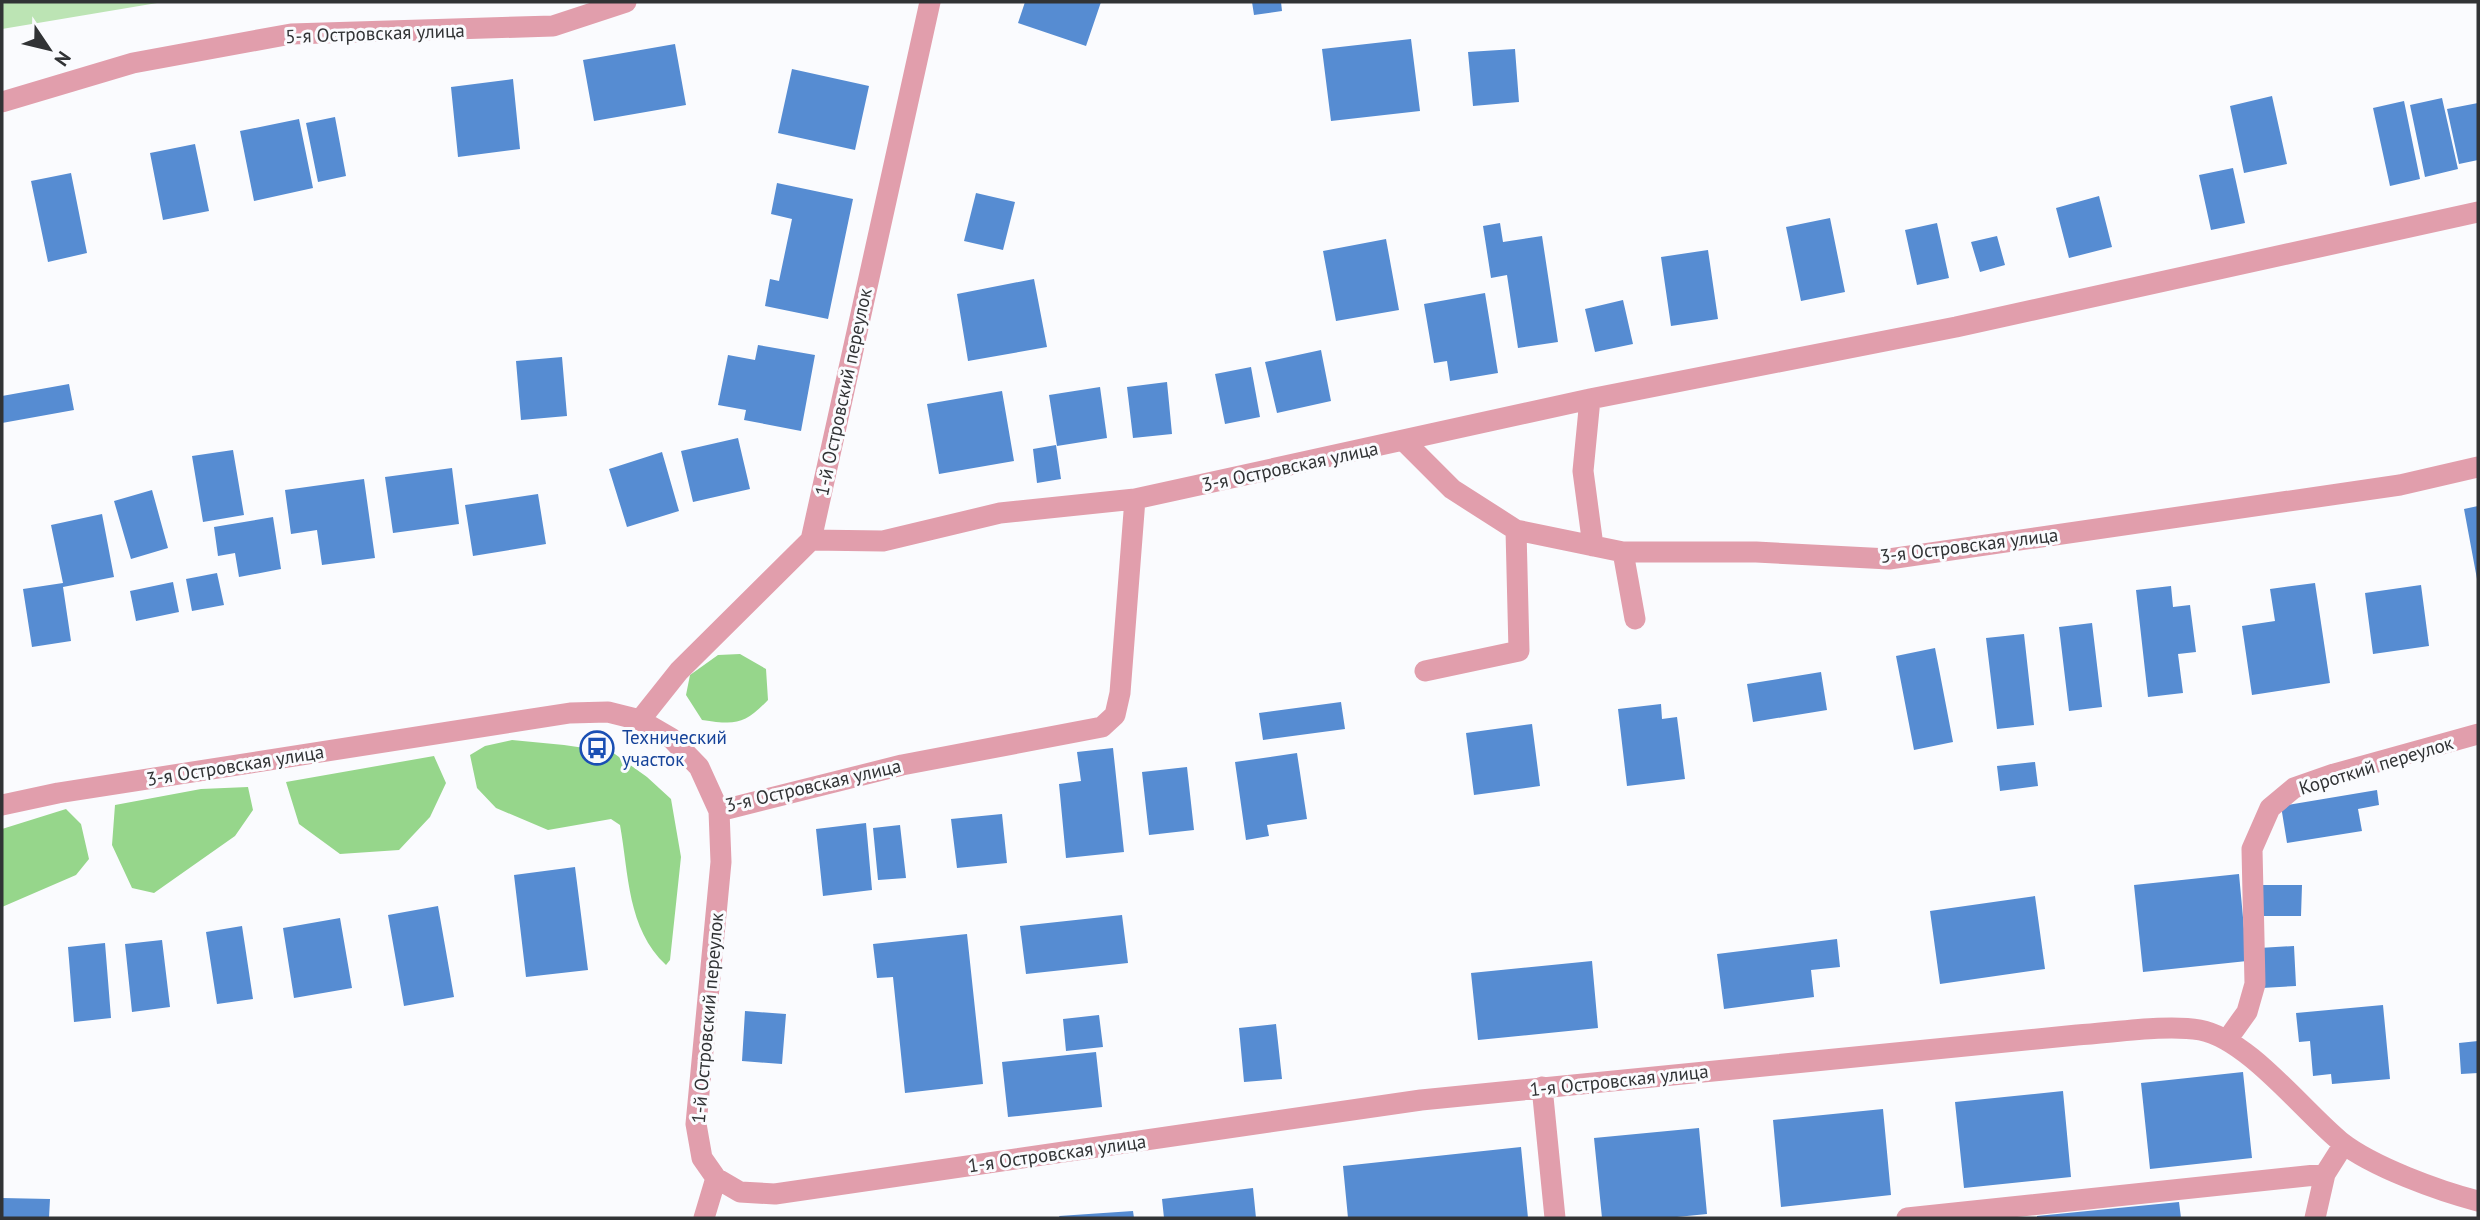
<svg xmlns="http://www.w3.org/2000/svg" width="2480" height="1220" viewBox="0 0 2480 1220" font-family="'PT Sans',sans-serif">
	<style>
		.green { fill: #bce4b4 }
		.forest { fill: #96d68b }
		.building { fill: #568cd2 }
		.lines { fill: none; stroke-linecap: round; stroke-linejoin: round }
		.minor { stroke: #e19eac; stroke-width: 21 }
		.labels { text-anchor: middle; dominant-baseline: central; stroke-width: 6; stroke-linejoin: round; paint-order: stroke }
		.street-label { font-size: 19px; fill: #313335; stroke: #fafbfe }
		.transit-label { font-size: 19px; fill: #164399; stroke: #fafbfe; text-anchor: start }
	</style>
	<rect width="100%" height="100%" fill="#fafbfe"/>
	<path class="green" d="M2,2H163L2,29Z"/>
	<path class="forest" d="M740,654L766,669L768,700C744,725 736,725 702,720L686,695L690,675L718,655Z
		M512,740L564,745L612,752L647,777L671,799L681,857L670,960L666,965C627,928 629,875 620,825L611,819L548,830L496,808L477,788L470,755L485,746Z
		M434,756L446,783L430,817L399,850L340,854L299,824L286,782Z
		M248,787L253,810L235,836L154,893L132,888L112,845L115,805L201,789Z
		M66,809L81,824L89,859L76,875L2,907V829Z"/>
	<path class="building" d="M1025,2H1101L1086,46L1018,23Z
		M1252,2H1281L1282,11L1254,15Z
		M1411,39L1420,111L1331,121L1322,49Z
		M675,44L686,105L594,121L583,60Z
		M1515,49L1519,102L1473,106L1468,52Z
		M792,69L869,86L855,150L778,133Z
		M513,79L520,149L458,157L451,87Z
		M2272,96L2287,164L2244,173L2230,106Z
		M2442,98L2458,169L2425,177L2410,105Z
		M2404,101L2420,179L2390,186L2373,108Z
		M2478,103V160L2459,164L2447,109Z
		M335,117L346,176L318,182L306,123Z
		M299,119L313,188L254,201L240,131Z
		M195,144L209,211L163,220L150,153Z
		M2233,168L2245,223L2211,230L2199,175Z
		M71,173L87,253L48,262L31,181Z
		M777,183L853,199L828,319L765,306L770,279L779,281L792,219L771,214Z
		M976,193L1015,202L1003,250L964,241Z
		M2099,196L2112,247L2069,258L2056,208Z
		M1830,218L1845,292L1801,301L1786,227Z
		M1500,223L1503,242L1542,236L1558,342L1518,348L1507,275L1491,278L1483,226Z
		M1937,223L1949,278L1917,285L1905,230Z
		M1997,236L2005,265L1980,272L1971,242Z
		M1386,239L1399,310L1336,321L1323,251Z
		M1708,250L1718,319L1671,326L1661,257Z
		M1034,279L1047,347L968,361L957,294Z
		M1485,293L1498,373L1450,381L1447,361L1434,363L1424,304Z
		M1623,300L1633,344L1595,352L1585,309Z
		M758,345L815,355L801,431L744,420L746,410L718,405L728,355L755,360Z
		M1321,350L1331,401L1277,413L1265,362Z
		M562,357L567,416L521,420L516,361Z
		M1251,367L1260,417L1225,424L1215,374Z
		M1167,382L1172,434L1133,438L1127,387Z
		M69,384L74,410L2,423V396Z
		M1100,387L1107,438L1057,446L1049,395Z
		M1002,391L1014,461L939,474L927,404Z
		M738,438L750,489L693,502L681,451Z
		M1056,445L1061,479L1037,483L1033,449Z
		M233,450L244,515L203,522L192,456Z
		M662,452L679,511L627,527L609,469Z
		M452,468L459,524L393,533L385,477Z
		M364,479L375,558L322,565L317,530L291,534L285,490Z
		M152,490L168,548L131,559L114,501Z
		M538,494L546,544L473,556L465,505Z
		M2478,506V579H2477L2464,509Z
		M102,514L114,577L63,587L71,641L32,647L23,589L63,583L51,525Z
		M273,517L281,569L239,577L235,553L218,556L214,527Z
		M217,573L224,605L192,611L186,579Z
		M173,582L179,612L136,621L130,591Z
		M2315,583L2330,683L2252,695L2242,626L2275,621L2270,589Z
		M2421,585L2429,646L2373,654L2365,593Z
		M2171,586L2173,607L2190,605L2196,652L2178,654L2183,693L2148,697L2136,590Z
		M2092,623L2102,707L2069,711L2059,627Z
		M2024,634L2034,725L1997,729L1986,638Z
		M1935,648L1953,742L1914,750L1896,656Z
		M1821,672L1827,710L1753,722L1747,684Z
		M1341,702L1345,729L1263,740L1259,713Z
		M1661,704L1662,719L1677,717L1685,779L1627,786L1618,709Z
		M1532,724L1540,786L1474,795L1466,733Z
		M1113,748L1124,852L1066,858L1059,784L1081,781L1077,752Z
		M1297,753L1307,819L1267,825L1269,836L1246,840L1235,762Z
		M2035,762L2038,786L2000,791L1997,766Z
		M1187,767L1194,830L1149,835L1142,772Z
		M2377,790L2379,805L2358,809L2362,831L2287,843L2281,806Z
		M1002,814L1007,863L957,868L951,819Z
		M866,823L872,890L823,896L816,829Z
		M900,825L906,878L878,880L873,828Z
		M575,867L588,970L526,977L514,875Z
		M2239,874L2247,961L2143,972L2134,885Z
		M2260,885H2302L2301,916H2260Z
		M2035,896L2045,969L1940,984L1930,911Z
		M438,906L454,997L404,1006L388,915Z
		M1122,915L1128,963L1026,974L1020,926Z
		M340,918L352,988L294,998L283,928Z
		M242,926L253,999L217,1004L206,932Z
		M967,934L983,1084L905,1093L893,977L877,978L873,944Z
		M1837,939L1840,967L1811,970L1814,997L1724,1009L1717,954Z
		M162,940L170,1007L132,1012L125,944Z
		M105,943L111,1018L74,1022L68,947Z
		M2294,946L2296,986L2262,988L2259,948Z
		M1592,961L1598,1028L1478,1040L1471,973Z
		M2383,1005L2390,1079L2332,1084L2331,1074L2313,1076L2310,1041L2299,1042L2296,1013Z
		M745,1011L786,1014L782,1064L742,1061Z
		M1099,1015L1103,1047L1066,1051L1063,1019Z
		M1276,1024L1282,1079L1244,1082L1239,1028Z
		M2478,1041V1073L2461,1074L2459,1043Z
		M1096,1052L1102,1107L1008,1117L1002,1062Z
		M2243,1072L2252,1158L2150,1169L2141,1083Z
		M2063,1091L2071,1177L1964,1188L1955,1102Z
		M1883,1109L1891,1195L1781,1207L1773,1120Z
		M1699,1128L1707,1214L1667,1218H1602L1594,1138Z
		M1521,1147L1528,1218H1348L1343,1166Z
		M1253,1188L1256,1218H1164L1162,1199Z
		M2,1198L50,1199L49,1218H2Z
		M2179,1202L2181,1218H2037V1216Z
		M1133,1211L1134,1218H1060L1059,1216Z"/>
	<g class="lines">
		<path class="minor" d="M2,102L133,63L291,34L553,26L626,2
			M1590,399L1583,471L1593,546
			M1404,441L1452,489L1516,530L1623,552H1756L1889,559L2400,485L2478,467
			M811,540L883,541L1000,513L1135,499L1590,399L1956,327L2478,212
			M1623,552L1635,619
			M1425,671L1519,651L1516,530
			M640,720L679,671L811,540L930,2
			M2,805L58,793L570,713L608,712L640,720L671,738L699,767L719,811L721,862L696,1124L702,1158L716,1178L740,1192L775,1194L1421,1100L2077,1035C2113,1033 2165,1024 2200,1030C2248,1039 2302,1110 2341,1142C2373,1167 2439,1191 2478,1201
			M719,811L902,765L1102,727L1115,715L1120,693L1135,499
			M2227,1040L2247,1012L2255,984L2252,849L2270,808L2294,788L2334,774L2478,734
			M1542,1087L1555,1218
			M704,1218L716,1178
			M1907,1218L2325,1174L2344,1144
			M2315,1218L2325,1174"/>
	</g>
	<defs>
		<symbol id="bus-ring" viewBox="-11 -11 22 22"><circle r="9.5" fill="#fafbfe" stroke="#1a4fb4" stroke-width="1.5"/><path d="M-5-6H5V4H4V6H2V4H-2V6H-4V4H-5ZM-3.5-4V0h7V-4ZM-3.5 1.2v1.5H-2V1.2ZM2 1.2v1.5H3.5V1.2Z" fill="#1a4fb4"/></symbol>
	</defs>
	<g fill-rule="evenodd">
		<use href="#bus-ring" x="578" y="729" width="38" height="38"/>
	</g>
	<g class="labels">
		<g class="street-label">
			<text transform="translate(375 33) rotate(-2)">5-я Островская улица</text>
			<text transform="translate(843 392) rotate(-78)">1-й Островский переулок</text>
			<text transform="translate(1290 466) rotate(-12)">3-я Островская улица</text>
			<text transform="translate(1969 545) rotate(-7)">3-я Островская улица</text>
			<text transform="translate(235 765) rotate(-9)">3-я Островская улица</text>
			<text transform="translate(2376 765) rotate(-17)">Короткий переулок</text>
			<text transform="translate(813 785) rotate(-13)">3-я Островская улица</text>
			<text transform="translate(707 1018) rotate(-85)">1-й Островский переулок</text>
			<text transform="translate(1619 1080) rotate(-6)">1-я Островская улица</text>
			<text transform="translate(1057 1153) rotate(-8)">1-я Островская улица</text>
		</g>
		<g class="transit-label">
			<text x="622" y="737">Технический<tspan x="622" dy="22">участок</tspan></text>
		</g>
	</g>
	<rect width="2480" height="1220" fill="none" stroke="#313335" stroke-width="7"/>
	<g transform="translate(49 49) rotate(125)" stroke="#fafbfe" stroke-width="5" paint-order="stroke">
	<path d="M0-5L12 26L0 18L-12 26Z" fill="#313335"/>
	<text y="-10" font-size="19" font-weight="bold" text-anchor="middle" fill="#313335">N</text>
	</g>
</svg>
